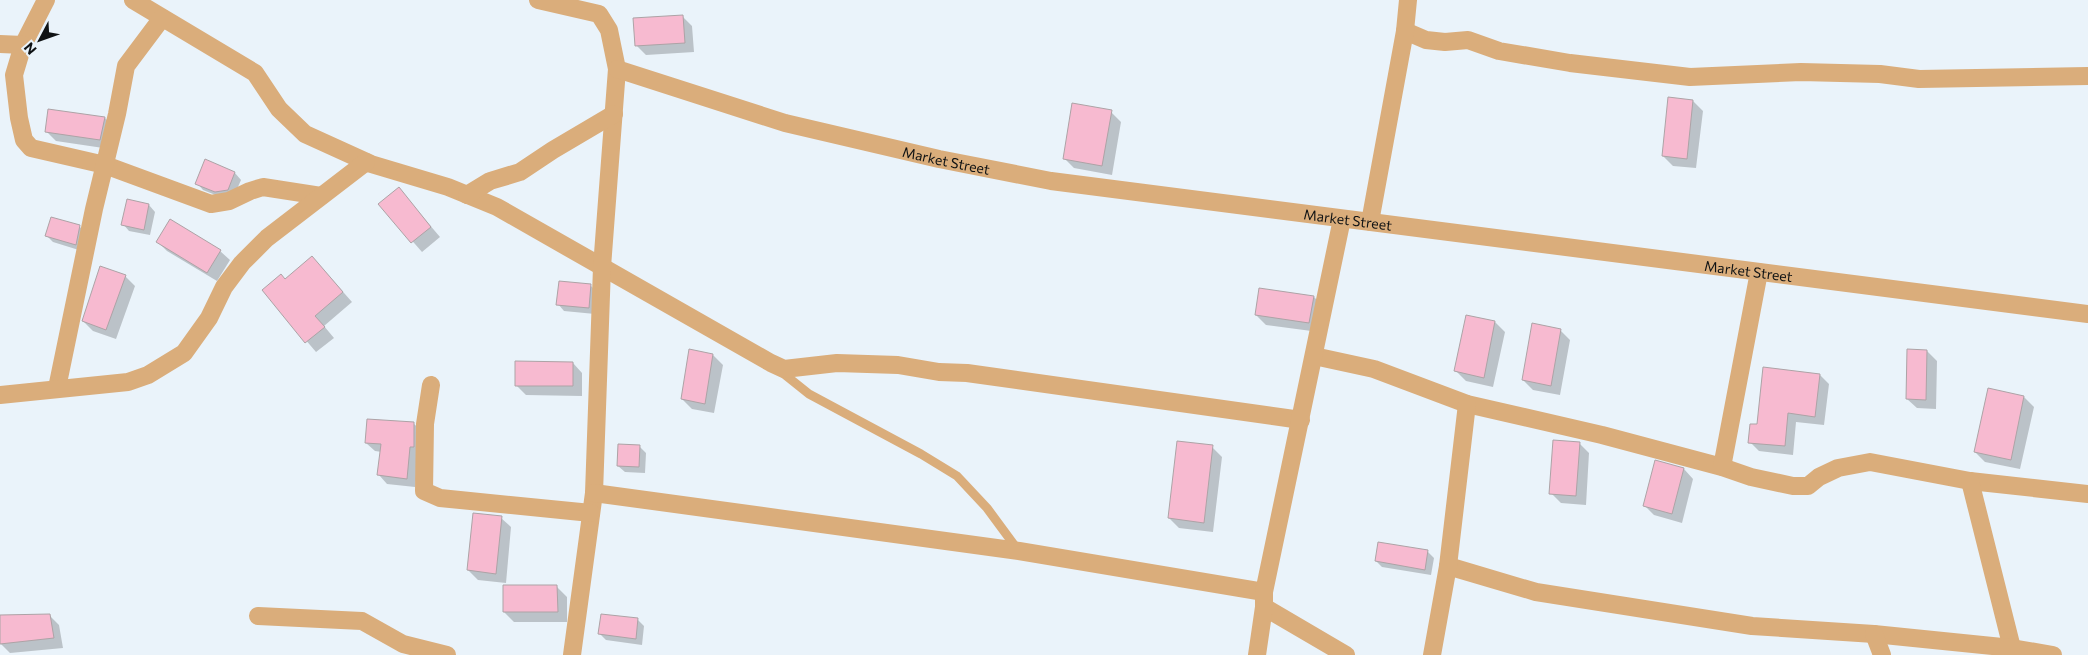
<svg xmlns="http://www.w3.org/2000/svg" width="2088" height="655" viewBox="0 0 2088 655" font-family="Commissioner,sans-serif">
	<style>
		.shadow { fill: #0003 }
		.building { fill: #f7bad0; stroke: #ada3a6 }
		.lines { fill: none; stroke-linecap: round; stroke-linejoin: round }
		.lane { stroke: #daad7b; stroke-width: 9 }
		.street { stroke: #daad7b; stroke-width: 18 }
		.labels { text-anchor: middle; dominant-baseline: central; stroke-width: 4; stroke-linejoin: round; paint-order: stroke }
		.street-label { font-size: 14px; fill: #0f1214; stroke: #eaf3fa }
	</style>
	<rect width="100%" height="100%" fill="#eaf3fa"/>
	<path class="shadow" d="M682,16L692,26L694,52L646,55L636,45Z
		M1693,101L1703,111L1696,168L1673,166L1663,156Z
		M49,110L105,118L115,128L110,149L56,141L46,131Z
		M1111,112L1121,122L1112,175L1074,168L1064,158Z
		M205,161L235,173L241,180L234,196L223,198L203,190L197,183Z
		M399,189L440,237L422,252L380,204Z
		M149,205L155,212L150,235L129,231L123,224Z
		M79,226L86,233L82,251L53,242L47,236Z
		M157,241L220,251L230,260L217,281L167,251Z
		M322,268L352,302L324,326L334,338L316,352L263,290Z
		M125,276L135,286L116,339L93,331L83,321Z
		M590,285L597,292L595,314L564,311L558,304Z
		M1314,297L1324,307L1319,332L1266,325L1256,315Z
		M1495,322L1505,332L1493,387L1466,381L1456,371Z
		M1560,330L1570,340L1560,395L1533,390L1523,380Z
		M1927,351L1937,361L1936,409L1917,408L1907,399Z
		M713,355L723,365L714,413L692,409L682,399Z
		M573,363L582,373V396L526,395L516,385Z
		M1820,375L1829,384L1824,425L1796,422L1793,455L1759,451L1750,442L1758,426Z
		M2024,397L2034,407L2020,469L1985,462L1975,452Z
		M414,424L423,432L415,487L387,484L379,475L382,452L375,451L366,443Z
		M1579,443L1589,453L1586,505L1561,503L1551,493Z
		M639,446L646,453L645,473L625,472L618,466Z
		M1212,447L1222,457L1213,532L1179,528L1169,518Z
		M1684,469L1693,479L1682,523L1654,515L1644,505Z
		M501,518L511,527L506,583L478,580L468,570Z
		M1427,551L1434,558L1431,575L1382,567L1376,561Z
		M557,587L567,597V622H514L504,612Z
		M49,615L59,625L63,648L10,653L0,643V616Z
		M637,619L644,626L642,645L606,640L600,634Z"/>
	<path class="building" d="M683,15L685,43L635,46L633,18Z
		M1668,97L1693,100L1687,159L1662,156Z
		M1072,103L1112,110L1102,166L1063,159Z
		M48,109L105,117L100,140L45,132Z
		M205,159L235,172L228,190L215,192L195,184Z
		M399,187L431,227L411,243L378,204Z
		M127,199L149,204L144,230L121,225Z
		M51,217L80,225L76,245L45,236Z
		M170,219L221,250L207,273L156,242Z
		M312,256L343,292L315,316L325,327L305,343L262,290L281,274L285,279Z
		M100,266L126,275L106,330L82,321Z
		M559,281L591,284L589,308L556,305Z
		M1259,288L1314,296L1309,323L1255,315Z
		M1466,315L1495,321L1484,378L1454,371Z
		M1532,323L1561,329L1551,386L1522,380Z
		M689,349L713,354L705,404L681,399Z
		M1907,349L1927,350L1926,400L1906,399Z
		M515,361L573,362V386H515Z
		M1763,367L1820,374L1815,417L1788,413L1785,446L1748,443L1750,424H1757Z
		M1988,388L2024,396L2011,460L1974,452Z
		M367,419L414,422V447H410L407,479L377,475L381,444L365,443Z
		M1553,440L1580,442L1576,496L1549,494Z
		M1177,441L1213,445L1204,523L1168,518Z
		M618,444L640,445L639,467L617,466Z
		M1655,460L1684,468L1672,514L1643,506Z
		M473,513L502,516L496,574L467,570Z
		M1378,542L1428,550L1425,570L1375,561Z
		M503,585H557L558,612H503Z
		M50,614L54,638L0,644V615Z
		M601,614L638,618L636,639L598,634Z"/>
	<g class="lines">
		<path class="lane" d="M779,370L809,394L921,454L957,476L987,508L1018,550"/>
		<g class="street">
			<path d="M46,0L23,45L14,75L19,118L24,140L31,148L105,165L211,204L229,201L250,191L263,187L321,196"/>
			<path d="M133,0L255,73L279,109L305,134L371,164L448,187L497,207L771,363L784,369L837,363L898,365L939,372L967,373L1301,420"/>
			<path d="M538,0L599,14L609,30L617,69L602,267L594,493L572,655"/>
			<path d="M1405,31L1426,40L1445,42L1468,40L1499,51L1570,63L1690,77L1801,72L1880,74L1919,79L2088,76"/>
			<path d="M0,44L23,45"/>
			<path id="s1" d="M617,69L785,123L939,159L1051,181L2088,314"/>
			<path d="M467,195L490,181L520,172L553,150L614,114"/>
			<path d="M1370,222L1405,31L1408,0"/>
			<path d="M1314,356L1374,369L1467,404L1602,435L1722,467L1751,477L1793,486H1808L1819,477L1838,468L1870,462L1970,481L2088,494"/>
			<path d="M431,385L425,424L424,491L440,498L591,513"/>
			<path d="M57,388L94,209L117,114L126,66L162,18"/>
			<path d="M0,395L128,382L148,375L184,353L209,318L224,287L242,263L267,238L366,162"/>
			<path d="M1722,467L1759,272"/>
			<path d="M1970,481L2012,648"/>
			<path d="M594,493L1019,551L1264,592"/>
			<path d="M1448,566L1536,592L1752,626L1874,634L2012,648L2053,655"/>
			<path d="M1264,607L1346,655"/>
			<path d="M258,616L362,621L403,644L447,655"/>
			<path d="M1874,634L1882,655"/>
			<path d="M1257,655L1264,607V592L1342,219"/>
			<path d="M1432,655L1448,566L1467,404"/>
		</g>
	</g>
	<g class="labels">
		<g class="street-label">
			<text stroke="none"><textPath href="#s1" startOffset="342">Market Street</textPath></text>
			<text stroke="none"><textPath href="#s1" startOffset="748">Market Street</textPath></text>
			<text stroke="none"><textPath href="#s1" startOffset="1152">Market Street</textPath></text>
		</g>
	</g>
	<g transform="translate(40 40) rotate(229)" stroke="#eaf3fa" stroke-width="4" paint-order="stroke">
	<path d="M0-4L9 19L0 12L-9 19Z" fill="#0f1214"/>
	<text y="-8" font-size="14" font-weight="bold" text-anchor="middle" fill="#0f1214">N</text>
	</g>
</svg>
